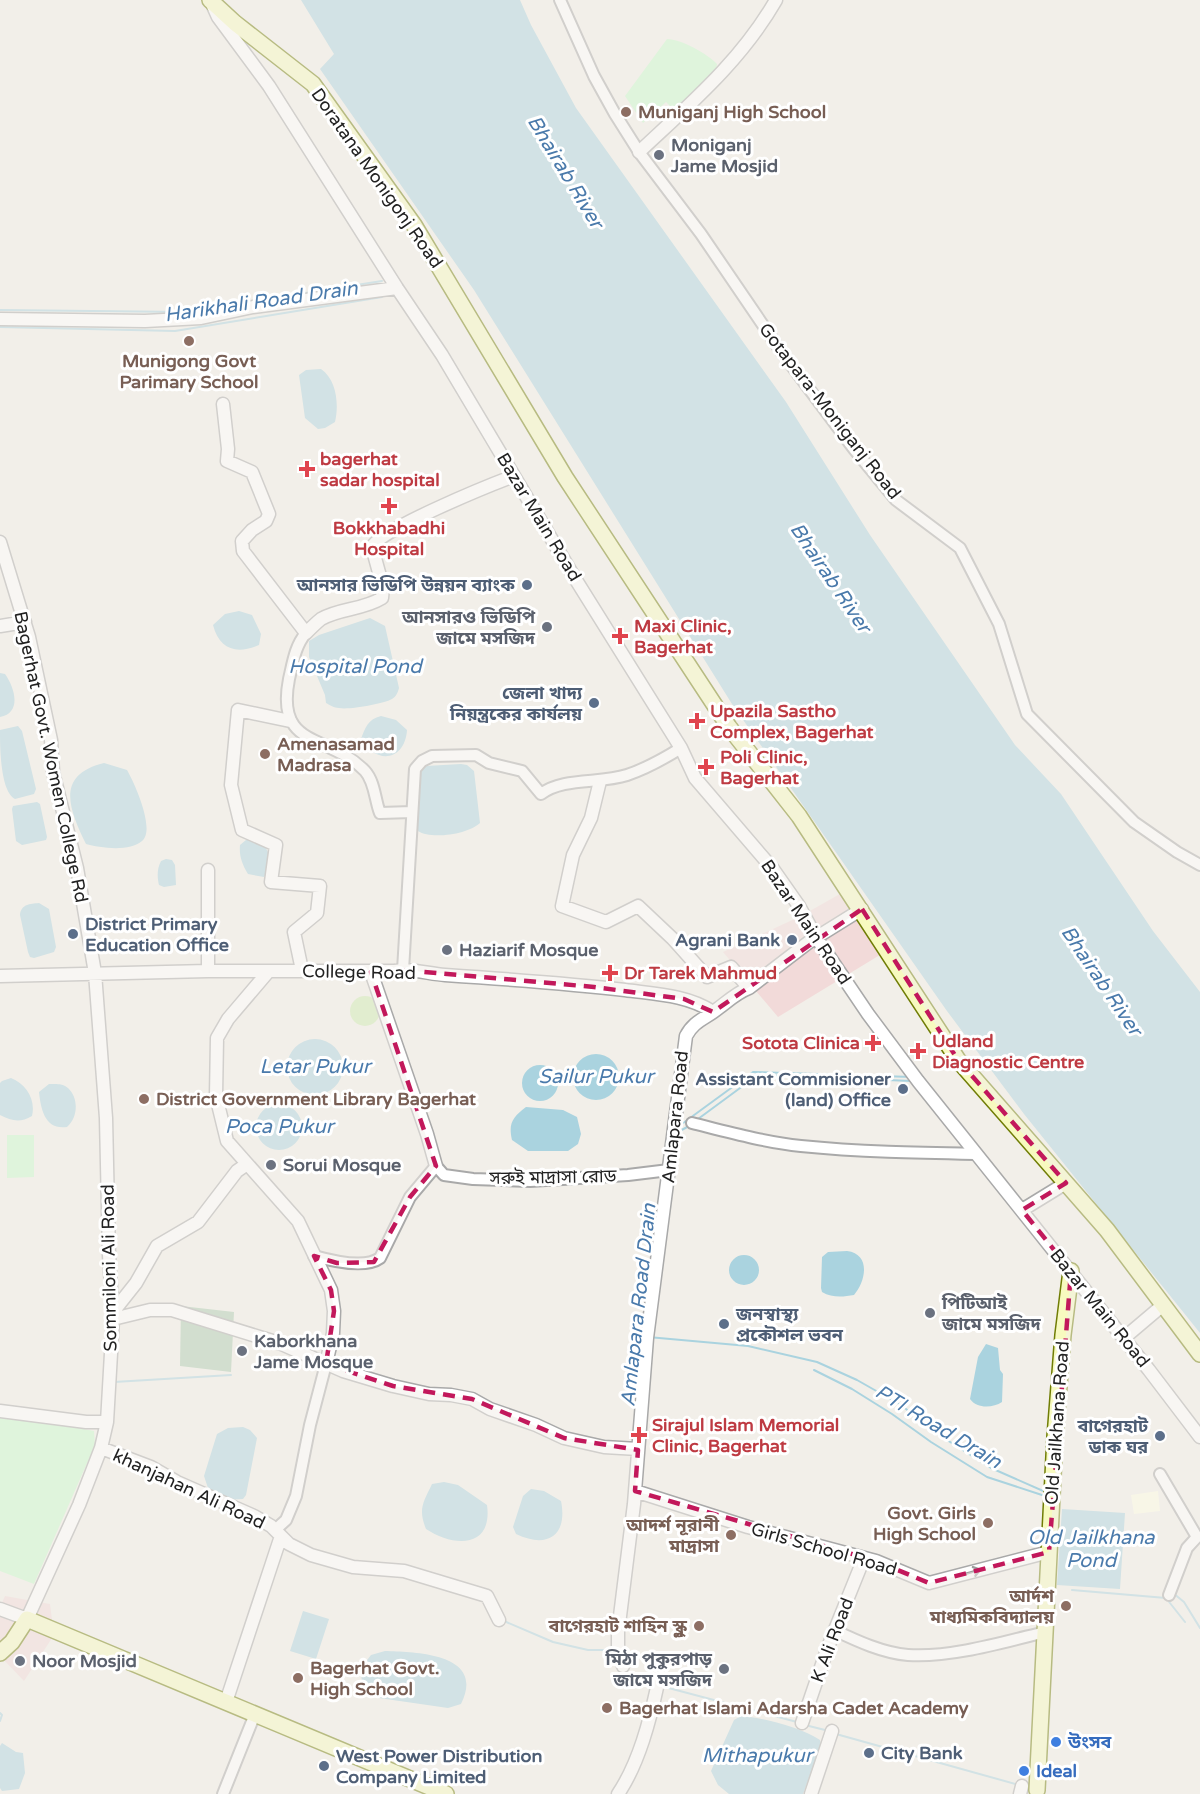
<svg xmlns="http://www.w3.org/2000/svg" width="1200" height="1794" viewBox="0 0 1200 1794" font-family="'Varela Round','Noto Sans Bengali',sans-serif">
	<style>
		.commercial { fill: #f2dad9 }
		.education { fill: #ffffe5 }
		.grass { fill: #cdebb0 }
		.cemetery { fill: #aacbaf }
		.park { fill: #c8facc }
		.water { fill: #aad3df }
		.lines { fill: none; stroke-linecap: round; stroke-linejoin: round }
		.stream { stroke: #aad3df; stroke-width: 2 }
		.minor-casing { stroke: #a9a9a9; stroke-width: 14 }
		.tertiary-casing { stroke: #a9a9a9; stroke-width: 15 }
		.secondary-casing { stroke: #707d05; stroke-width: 18 }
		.minor { stroke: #fff; stroke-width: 10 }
		.tertiary { stroke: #fff; stroke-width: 12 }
		.secondary { stroke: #f7fabf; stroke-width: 15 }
		.oneway { stroke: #9c9c9c }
		.marked { fill: none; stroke: #c2185b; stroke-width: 4.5; stroke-dasharray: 12 8; stroke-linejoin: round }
		.education-dot { fill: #8d6e63; stroke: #fff; stroke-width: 2 }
		.worship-dot { fill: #6b7280; stroke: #fff; stroke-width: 2 }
		.health-dot { fill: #e0444e; stroke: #fff; stroke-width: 2 }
		.service-dot { fill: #5c6f8a; stroke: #fff; stroke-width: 2 }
		.shop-dot { fill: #3f7fe0; stroke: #fff; stroke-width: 2 }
		.labels { text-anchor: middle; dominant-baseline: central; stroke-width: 6; stroke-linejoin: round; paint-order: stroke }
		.education-label { font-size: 18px; font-weight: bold; fill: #785e54; stroke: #fff; text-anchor: start }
		.worship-label { font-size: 18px; font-weight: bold; fill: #5b616d; stroke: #fff; text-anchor: start }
		.street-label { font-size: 18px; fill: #222; stroke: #fff }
		.health-label { font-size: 18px; font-weight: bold; fill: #be3a42; stroke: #fff; text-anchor: start }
		.service-label { font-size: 18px; font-weight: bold; fill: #4e5e75; stroke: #fff; text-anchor: end }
		.shop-label { font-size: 18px; font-weight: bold; fill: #366cbe; stroke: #fff; text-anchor: start }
		.water-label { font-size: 20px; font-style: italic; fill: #4a7aab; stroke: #fff }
	</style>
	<rect width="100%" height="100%" fill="#f2efe9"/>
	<path class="commercial" d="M854,886L893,947L778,1017L723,952L801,916Z
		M5,1596L50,1604L54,1635L24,1681L0,1656V1607Z"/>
	<path class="education" d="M1158,1491L1160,1511L1134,1514L1131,1495Z"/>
	<path class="grass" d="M350 1011a15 15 0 1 1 30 0a15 15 0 1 1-30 0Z"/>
	<path class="cemetery" d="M181,1306L234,1312L231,1372L180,1366Z"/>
	<path class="park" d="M667,39C681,39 708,54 717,64L716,70L676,112L666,102L643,123L625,96Z
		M7,1135H34V1177L7,1178Z
		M0,1417L31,1419L94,1431L95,1445L34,1584L0,1571Z"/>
	<path class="water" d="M301,0H520L531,25L576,108L786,402L870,535L1015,745L1061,794L1153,931L1200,992V1333L1024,1114L947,1011L732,704L474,290L320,69L334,54Z
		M321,369C337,380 339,405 335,422L325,428L318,429L305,418L299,375L306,370Z
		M239,611L252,615L261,634L259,645C236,655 219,649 213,625L225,614Z
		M370,618L385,626L399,688C398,692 396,697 392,699C383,704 349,710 339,708C334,708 330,705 326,703L325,695L309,657V641L319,635Z
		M0,673L5,674C15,688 22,713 0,717Z
		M381,716L396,720L407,730C405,761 376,765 361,739C365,728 368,719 381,716Z
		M18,726L22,731L36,789L34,794L15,799C0,791 0,746 0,730Z
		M104,763L127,770C134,782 156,830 142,841C130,852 100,848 86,844C69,809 55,775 104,763Z
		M461,764L467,765L474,771L480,823C469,834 431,840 418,831L417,825L421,770L426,766Z
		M37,802L40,804L47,837L46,840L22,845L16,841L12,809L13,806Z
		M246,840C268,838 276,860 264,877L248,874C242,864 239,856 240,845Z
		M166,859L172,860L175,865L176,885L164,887L159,885C157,876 157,869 161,861Z
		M39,903L49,909L56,947L54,952L34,958L30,957L28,952L20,915C21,904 30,904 39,903Z
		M287 1067a28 28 0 1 1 56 0a28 28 0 1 1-56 0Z
		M573 1077a23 23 0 1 1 46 0a23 23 0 1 1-46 0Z
		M522 1083a18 18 0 1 1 36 0a18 18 0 1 1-36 0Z
		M11,1078C26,1084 36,1099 32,1116C20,1123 12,1121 0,1115V1083L2,1081Z
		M49,1084C55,1084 63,1083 68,1088C79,1098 78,1118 67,1127C45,1130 41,1110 39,1092Z
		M256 1127a23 23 0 1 1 46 0a23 23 0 1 1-46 0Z
		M526,1107L563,1110L577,1117L581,1134L578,1144L568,1151H528L512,1140C508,1123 513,1117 526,1107Z
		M847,1251C871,1254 866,1281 854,1295C843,1297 832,1298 822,1292L821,1288L822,1257L828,1252Z
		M729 1270a15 15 0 1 1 30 0a15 15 0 1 1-30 0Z
		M986,1344L998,1348L1000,1370L1003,1374L1002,1402C993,1408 977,1409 970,1399L978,1357Z
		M243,1427L250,1430L257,1438L246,1495L243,1499L226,1500L209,1491L204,1476L217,1434L228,1428Z
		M444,1482L458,1485L487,1505C493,1549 453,1547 426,1529C418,1509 423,1503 432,1484Z
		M531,1489L544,1491L561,1501C568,1536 547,1549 516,1534L513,1527L523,1496Z
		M1062,1509L1125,1513L1120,1589L1057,1585Z
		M303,1611L329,1619L316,1659L290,1651Z
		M385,1651C418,1652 486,1654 461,1704L448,1708L379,1698L367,1692L362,1686L361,1668L371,1655Z
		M741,1716C764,1718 800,1727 820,1740L821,1745L803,1794H729L718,1785L711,1771L734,1720Z
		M2,1743L16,1752L23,1753L25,1773L19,1789L2,1791L0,1788V1746Z"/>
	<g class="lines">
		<path class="stream" d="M0,310L184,312L382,281
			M0,327L175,331L382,297
			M753,1072L912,1077L1069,1273L1060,1350L1050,1494L991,1468L936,1433L901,1405L857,1380L817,1362L748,1346L648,1337L675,1129Z
			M698,1119L755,1077L762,1075L912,1081
			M678,1132L689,1126
			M814,1370L852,1389L892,1414L931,1442L987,1477L1045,1496
			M114,1382L231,1375
			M1072,1590L1166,1598L1185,1622
			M1173,1593L1184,1602L1200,1628
			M504,1621L553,1642L588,1650H603L615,1655
			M661,1686L797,1722
			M0,1713L2,1715L0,1721
			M805,1725L829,1731
			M836,1734L1019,1785"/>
		<defs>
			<path id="minor" d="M560,0L594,76L615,114L639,152L701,234L780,350L854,449L896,500L960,548L999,624L1027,714L1134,822L1177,852L1200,865
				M306,633C295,646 293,662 289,679C275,750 329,733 365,771C375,782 375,801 380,813L412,812
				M403,970L415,769L422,761L432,756L476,755L489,763L522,771L541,794C563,777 600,784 627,775C645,769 665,758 681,748
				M692,1123C728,1132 764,1142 801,1146C859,1152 918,1153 976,1154
				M314,1256C332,1261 365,1269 380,1258L410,1197L436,1166L444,1175L473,1179L530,1181L628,1175L669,1170
				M1160,1474L1197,1537L1187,1548L1169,1595
				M275,1530L286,1520L296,1496L310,1425L326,1364
				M834,1630C857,1641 883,1653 908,1655C950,1658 1004,1642 1045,1632
				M223,1794L255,1714"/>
			<path id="tertiary" d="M213,6L218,17L269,86L397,288L442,355L576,580L681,748L695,778L773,869L799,906L816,937L868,1014L918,1081L1149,1370L1200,1437
				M639,152C690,104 741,61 776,0
				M0,319L145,321L201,318L253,307L397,288
				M223,404L228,449L227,461L252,472L269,514L266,521L252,530L242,541L243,551L306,633C311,628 316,623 321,619C340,608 363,610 382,598L383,587L372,547C379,530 490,485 514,476
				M0,542L29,637L51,740L53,772L77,868L95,973L106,1118L109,1255L113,1319L107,1422L101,1448L79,1505L27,1619L0,1609
				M0,626L25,622
				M290,721L238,710L231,785L242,830L276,845L271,882L320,886L317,913L294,932L302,970
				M600,781L591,818L573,855L562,906L606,922L638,906L673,939L707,977L731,967L749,988
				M208,870V971
				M268,972L228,1019L217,1038L216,1096L227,1141L298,1221L331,1290L334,1311L333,1333L326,1364
				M371,972L427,1134L436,1166
				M0,976L208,971H395C411,968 429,974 445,975C505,979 565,983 625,990C654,994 688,995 713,1012
				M1022,1210L1066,1183
				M113,1312L136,1283L157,1246L198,1222L237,1171L247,1164
				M113,1319L150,1310H172L279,1343L343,1371L393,1386L429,1394L451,1395L472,1399L490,1409L536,1425L564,1438L604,1447L638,1449
				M1124,1338L1163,1305
				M0,1411L86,1422H107
				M101,1448L151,1467L177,1482L254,1516L271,1526L289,1544L311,1555L353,1567L404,1571L487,1596L499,1620
				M635,1491L748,1527L876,1561L929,1583L1049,1552
				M623,1666L618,1648V1632L634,1504L647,1338L686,1036C693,1022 704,1019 716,1010C727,1002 736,993 749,988L809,942L862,909
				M226,1702L281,1536
				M802,1723L828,1647L864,1558
				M618,1794C639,1763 650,1720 658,1683
				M811,1794L832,1731
				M1020,1794L1022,1786"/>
			<path id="secondary" d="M210,0L235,23L313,84L414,225L565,477L729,727L799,816L958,1060L1107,1230L1200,1354
				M0,1653L12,1642L27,1619L446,1794
				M1037,1790L1055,1437L1063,1335L1071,1271"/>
		</defs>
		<use href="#minor" class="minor-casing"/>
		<use href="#tertiary" class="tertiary-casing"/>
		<use href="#secondary" class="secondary-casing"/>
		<use href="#minor" class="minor"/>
		<use href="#tertiary" class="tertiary"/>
		<use href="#secondary" class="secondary"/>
	</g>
	<defs><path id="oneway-shaft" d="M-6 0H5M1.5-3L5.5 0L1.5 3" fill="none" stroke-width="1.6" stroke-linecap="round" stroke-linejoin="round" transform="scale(1.5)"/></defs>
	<use class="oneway" href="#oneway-shaft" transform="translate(972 1572) rotate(-16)"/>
	<path d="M0 0H1200V1794H0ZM862,909L958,1060L1066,1183L1022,1210L1071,1271L1049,1552L929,1583L876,1561L635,1491L638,1450L564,1438L472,1399L393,1386L326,1364L334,1311L331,1290L314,1256L337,1263L374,1262L410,1197L436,1166L371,972L403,970L594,987L684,999L713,1012Z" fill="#f2efe9" fill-opacity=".55" fill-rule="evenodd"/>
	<path class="marked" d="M862,909L958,1060L1066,1183L1022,1210L1071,1271L1049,1552L929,1583L876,1561L635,1491L638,1450L564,1438L472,1399L393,1386L326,1364L334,1311L331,1290L314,1256L337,1263L374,1262L410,1197L436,1166L371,972L403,970L594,987L684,999L713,1012Z"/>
	<g class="education-dot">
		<circle cx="626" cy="112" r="6"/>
		<circle cx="189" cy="341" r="6"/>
		<circle cx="265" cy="754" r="6"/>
		<circle cx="144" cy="1099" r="6"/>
		<circle cx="988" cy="1523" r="6"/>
		<circle cx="731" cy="1535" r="6"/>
		<circle cx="1066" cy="1606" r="6"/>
		<circle cx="699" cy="1626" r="6"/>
		<circle cx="298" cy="1678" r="6"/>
		<circle cx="607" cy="1708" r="6"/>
	</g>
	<g class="worship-dot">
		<circle cx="659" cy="155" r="6"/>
		<circle cx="547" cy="627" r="6"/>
		<circle cx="447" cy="950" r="6"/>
		<circle cx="271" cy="1165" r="6"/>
		<circle cx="930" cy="1313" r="6"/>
		<circle cx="242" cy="1351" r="6"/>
		<circle cx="20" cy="1661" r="6"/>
		<circle cx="724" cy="1669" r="6"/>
	</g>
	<g class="health-dot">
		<path d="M304 460h6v6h6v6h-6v6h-6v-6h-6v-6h6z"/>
		<path d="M386 497h6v6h6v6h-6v6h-6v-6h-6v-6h6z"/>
		<path d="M617 627h6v6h6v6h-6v6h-6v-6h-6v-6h6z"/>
		<path d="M694 712h6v6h6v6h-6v6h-6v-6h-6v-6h6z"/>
		<path d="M703 758h6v6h6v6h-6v6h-6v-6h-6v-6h6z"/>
		<path d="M607 964h6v6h6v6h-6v6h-6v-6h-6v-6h6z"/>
		<path d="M870 1034h6v6h6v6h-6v6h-6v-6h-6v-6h6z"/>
		<path d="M915 1042h6v6h6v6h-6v6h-6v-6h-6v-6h6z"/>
		<path d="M636 1426h6v6h6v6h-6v6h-6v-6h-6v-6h6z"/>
	</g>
	<g class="service-dot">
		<circle cx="527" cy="585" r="6"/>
		<circle cx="594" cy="703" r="6"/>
		<circle cx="73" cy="934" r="6"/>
		<circle cx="792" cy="940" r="6"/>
		<circle cx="903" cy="1089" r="6"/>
		<circle cx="724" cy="1324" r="6"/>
		<circle cx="1160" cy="1436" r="6"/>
		<circle cx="869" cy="1753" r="6"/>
		<circle cx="324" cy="1766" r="6"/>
	</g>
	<g class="shop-dot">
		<circle cx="1056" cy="1742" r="6"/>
		<circle cx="1024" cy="1771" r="6"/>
	</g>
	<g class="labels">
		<g class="education-label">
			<text x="638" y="112">Muniganj High School</text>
			<text x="189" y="361" text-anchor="middle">Munigong Govt<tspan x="189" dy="21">Parimary School</tspan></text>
			<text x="277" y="744">Amenasamad<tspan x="277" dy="21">Madrasa</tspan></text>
			<text x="156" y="1099">District Government Library Bagerhat</text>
			<text x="976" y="1513" text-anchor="end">Govt. Girls<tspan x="976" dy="21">High School</tspan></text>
			<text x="719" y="1525" text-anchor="end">আদর্শ নূরানী<tspan x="719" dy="21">মাদ্রাসা</tspan></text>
			<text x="1054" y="1596" text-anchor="end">আর্দশ<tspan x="1054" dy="21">মাধ্যমিকবিদ্যালয়</tspan></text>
			<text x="687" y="1626" text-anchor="end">বাগেরহাট শাহিন স্কুল</text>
			<text x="310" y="1668">Bagerhat Govt.<tspan x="310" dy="21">High School</tspan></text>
			<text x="619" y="1708">Bagerhat Islami Adarsha Cadet Academy</text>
		</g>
		<g class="worship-label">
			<text x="671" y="145">Moniganj<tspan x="671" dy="21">Jame Mosjid</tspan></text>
			<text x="535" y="617" text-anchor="end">আনসারও ভিডিপি<tspan x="535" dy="21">জামে মসজিদ</tspan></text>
			<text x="459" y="950">Haziarif Mosque</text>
			<text x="283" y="1165">Sorui Mosque</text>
			<text x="942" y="1303">পিটিআই<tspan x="942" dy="21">জামে মসজিদ</tspan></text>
			<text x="254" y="1341">Kaborkhana<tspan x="254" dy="21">Jame Mosque</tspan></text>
			<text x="712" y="1659" text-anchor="end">মিঠা পুকুরপাড়<tspan x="712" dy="21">জামে মসজিদ</tspan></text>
			<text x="32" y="1661">Noor Mosjid</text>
		</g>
		<g class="street-label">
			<text transform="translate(377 178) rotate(55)">Doratana Monigonj Road</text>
			<text transform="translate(830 411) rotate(52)">Gotapara-Moniganj Road</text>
			<text transform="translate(539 517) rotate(59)">Bazar Main Road</text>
			<text transform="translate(51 757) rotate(78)">Bagerhat Govt. Women College Rd</text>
			<text transform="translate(806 922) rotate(56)">Bazar Main Road</text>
			<text transform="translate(359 972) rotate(1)">College Road</text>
			<text transform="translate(675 1117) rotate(-84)">Amlapara Road</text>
			<text transform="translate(553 1177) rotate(-1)">সরুই মাদ্রাসা রোড</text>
			<text transform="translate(109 1268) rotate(-91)">Sommiloni Ali Road</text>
			<text transform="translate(1100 1308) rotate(51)">Bazar Main Road</text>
			<text transform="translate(1057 1423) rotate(-86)">Old Jailkhana Road</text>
			<text transform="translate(189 1489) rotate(25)">khanjahan Ali Road</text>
			<text transform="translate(824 1549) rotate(16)">Girls School Road</text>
			<text transform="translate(832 1640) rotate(-69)">K Ali Road</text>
		</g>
		<g class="health-label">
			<text x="320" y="459">bagerhat<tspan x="320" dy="21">sadar hospital</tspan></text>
			<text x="389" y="528" text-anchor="middle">Bokkhabadhi<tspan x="389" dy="21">Hospital</tspan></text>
			<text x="634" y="626">Maxi Clinic,<tspan x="634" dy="21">Bagerhat</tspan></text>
			<text x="710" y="711">Upazila Sastho<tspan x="710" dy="21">Complex, Bagerhat</tspan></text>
			<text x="720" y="757">Poli Clinic,<tspan x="720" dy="21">Bagerhat</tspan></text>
			<text x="624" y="973">Dr Tarek Mahmud</text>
			<text x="932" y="1041">Udland<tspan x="932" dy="21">Diagnostic Centre</tspan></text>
			<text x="860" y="1043" text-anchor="end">Sotota Clinica</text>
			<text x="652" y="1425">Sirajul Islam Memorial<tspan x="652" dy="21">Clinic, Bagerhat</tspan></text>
		</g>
		<g class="service-label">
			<text x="515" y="585">আনসার ভিডিপি উন্নয়ন ব্যাংক</text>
			<text x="582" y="693">জেলা খাদ্য<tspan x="582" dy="21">নিয়ন্ত্রকের কার্যলয়</tspan></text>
			<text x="85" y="924" text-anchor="start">District Primary<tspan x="85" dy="21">Education Office</tspan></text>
			<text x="780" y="940">Agrani Bank</text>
			<text x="891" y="1079">Assistant Commisioner<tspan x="891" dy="21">(land) Office</tspan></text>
			<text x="736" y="1314" text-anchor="start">জনস্বাস্থ্য<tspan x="736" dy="21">প্রকৌশল ভবন</tspan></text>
			<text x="1148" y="1426">বাগেরহাট<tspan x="1148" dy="21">ডাক ঘর</tspan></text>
			<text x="881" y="1753" text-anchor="start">City Bank</text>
			<text x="336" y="1756" text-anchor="start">West Power Distribution<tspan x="336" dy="21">Company Limited</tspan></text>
		</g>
		<g class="shop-label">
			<text x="1068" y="1742">উংসব</text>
			<text x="1036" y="1771">Ideal</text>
		</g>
		<g class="water-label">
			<text transform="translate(565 172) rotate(59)">Bhairab River</text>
			<text transform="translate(261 302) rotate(-8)">Harikhali Road Drain</text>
			<text transform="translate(830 578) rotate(56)">Bhairab River</text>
			<text x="355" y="667">Hospital Pond</text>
			<text transform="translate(1101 981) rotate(56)">Bhairab River</text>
			<text x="315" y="1067">Letar Pukur</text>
			<text x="596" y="1077">Sailur Pukur</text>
			<text x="279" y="1127">Poca Pukur</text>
			<text transform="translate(639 1305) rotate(-84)">Amlapara Road Drain</text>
			<text transform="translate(938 1427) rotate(31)">PTI Road Drain</text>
			<text x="1091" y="1538">Old Jailkhana<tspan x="1091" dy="23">Pond</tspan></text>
			<text x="757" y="1756">Mithapukur</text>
		</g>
	</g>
</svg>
